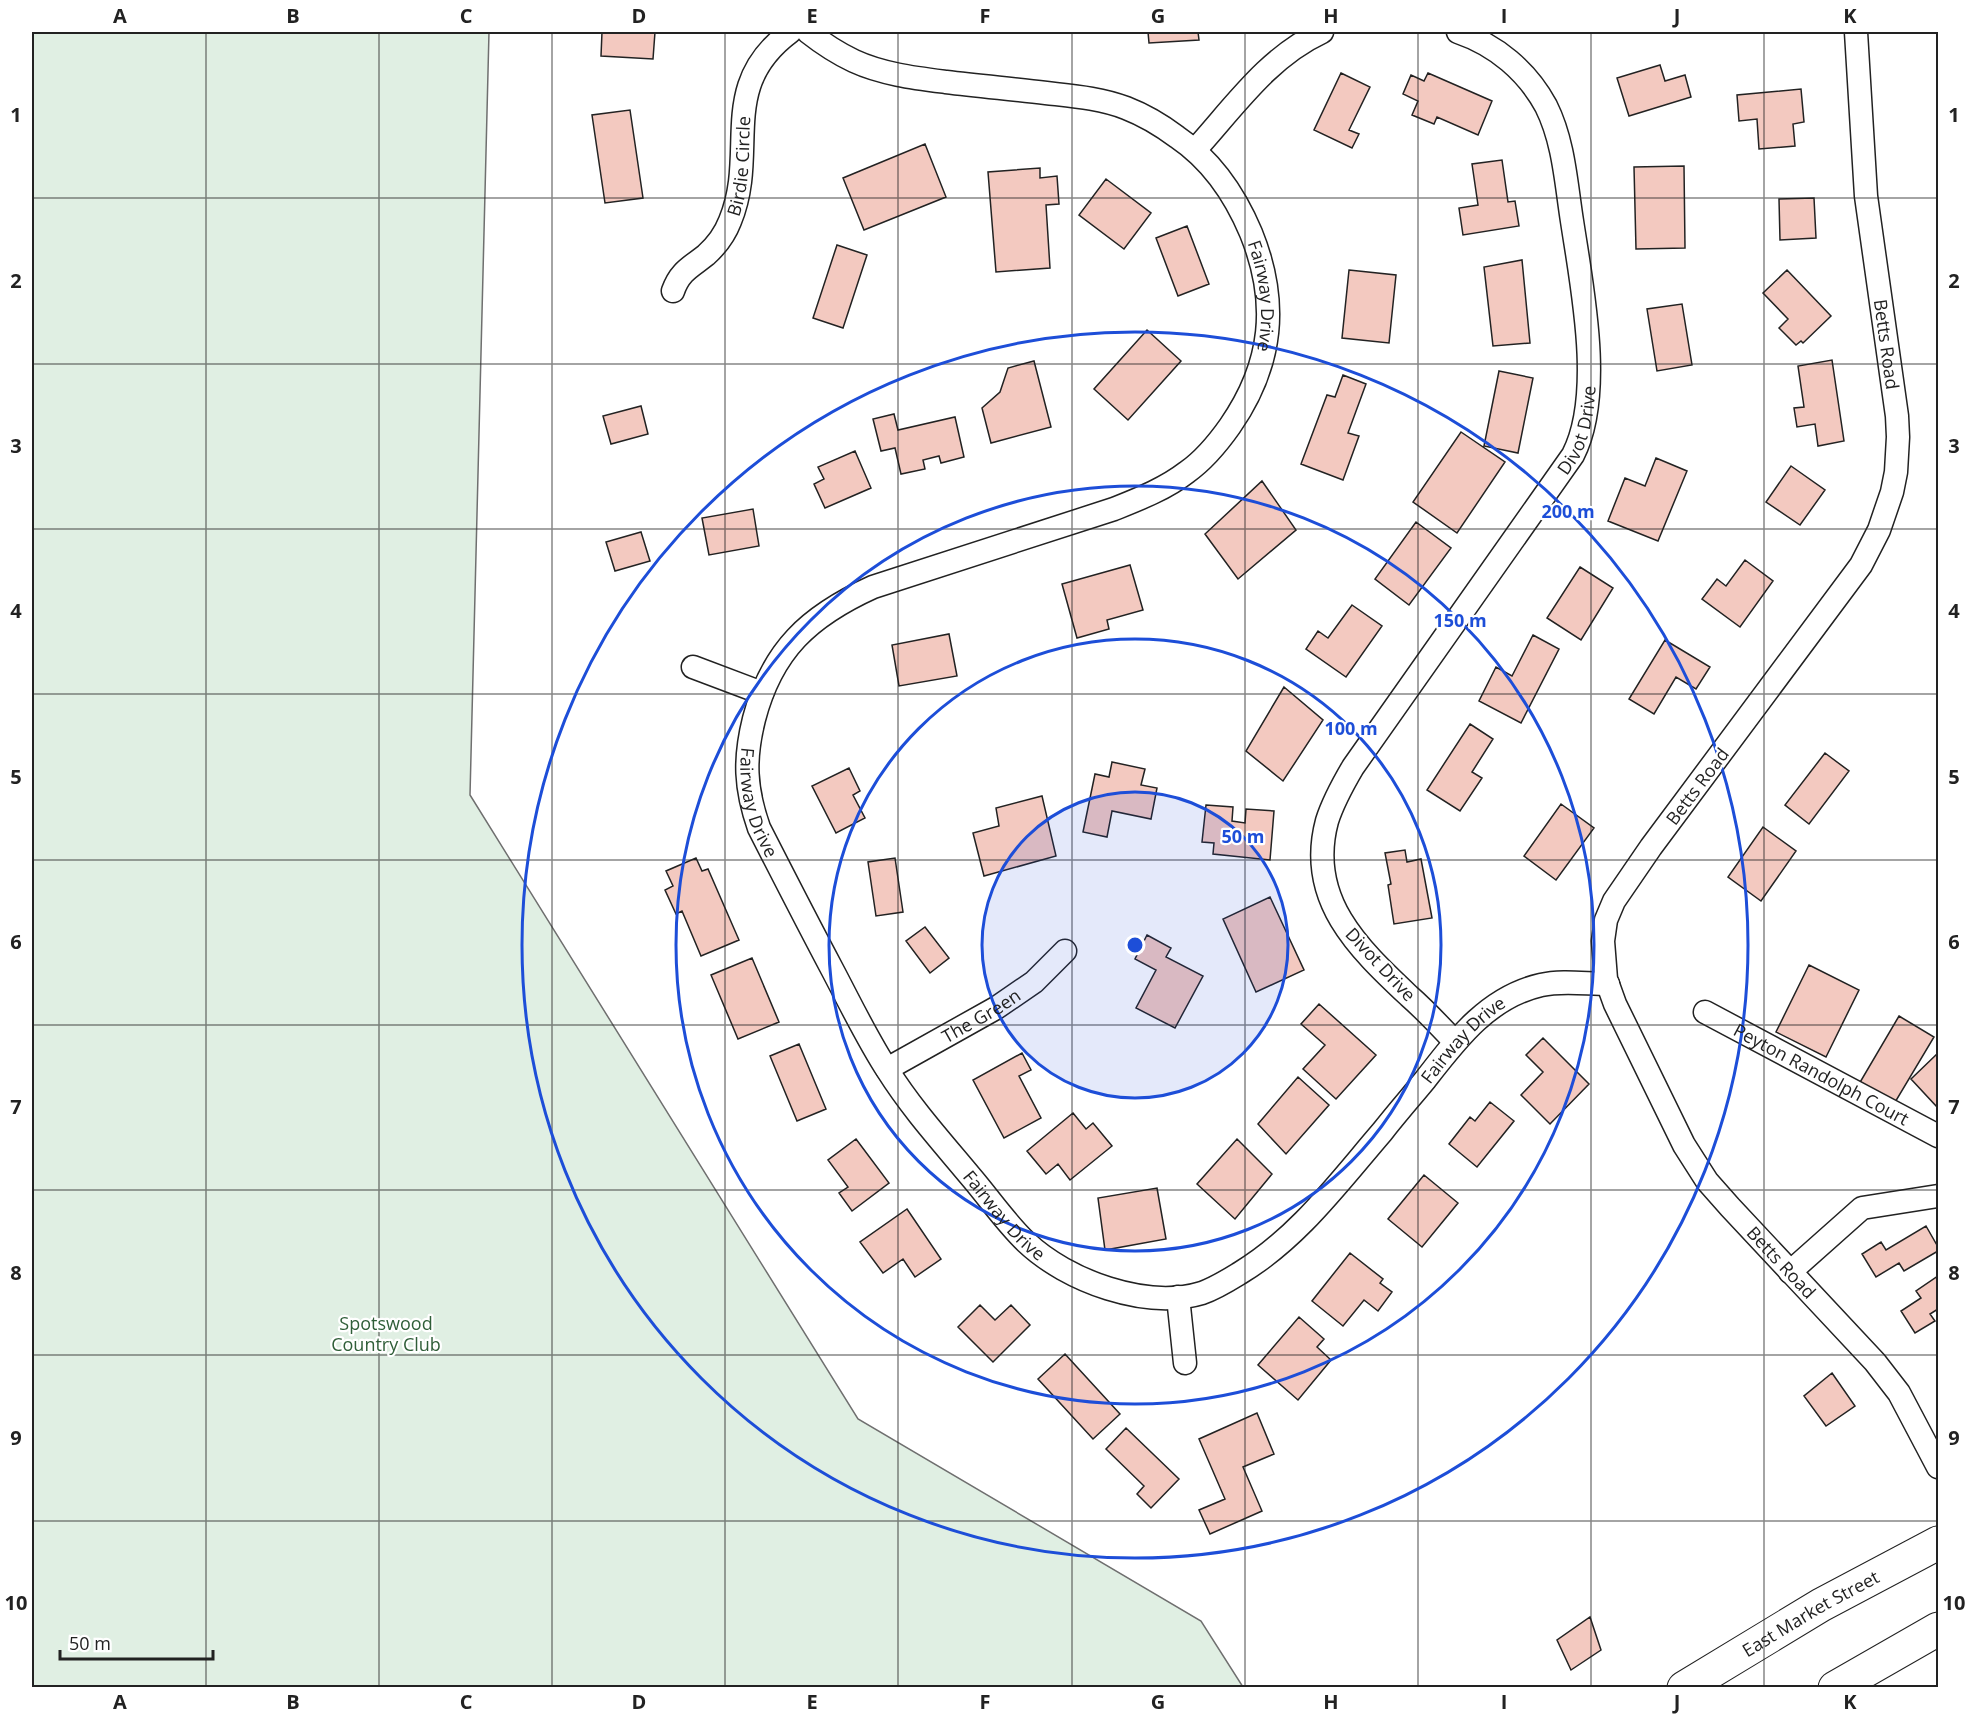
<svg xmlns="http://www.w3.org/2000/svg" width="1970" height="1719" viewBox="0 0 1970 1719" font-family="'Open Sans',sans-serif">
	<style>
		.green { fill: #e0efe3; stroke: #6f6f6f; stroke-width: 1.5 }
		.building { fill: #f3c9c0; stroke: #222; stroke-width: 1.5 }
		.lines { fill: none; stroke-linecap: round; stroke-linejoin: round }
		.minor-casing { stroke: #222; stroke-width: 25 }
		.highway-casing { stroke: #222; stroke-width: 35 }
		.minor { stroke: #fff; stroke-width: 22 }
		.highway { stroke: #fff; stroke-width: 33 }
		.grid { fill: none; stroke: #222; stroke-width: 1.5; stroke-opacity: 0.55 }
		.ring { fill: none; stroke: #1d4ed8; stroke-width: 3 }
		.labels { text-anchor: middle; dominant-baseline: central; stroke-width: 4.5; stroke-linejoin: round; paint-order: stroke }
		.street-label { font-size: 18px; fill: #222; stroke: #fff }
		.park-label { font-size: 18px; fill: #2f5e38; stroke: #fff }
		.centre { fill: #1d4ed8; stroke: #fff; stroke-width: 3 }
		.ring-label { font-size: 18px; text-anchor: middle; font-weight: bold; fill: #1d4ed8; stroke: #fff; stroke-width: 4.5; stroke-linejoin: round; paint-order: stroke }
		.neatline { fill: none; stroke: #222; stroke-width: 2 }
		.grid-label { font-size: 20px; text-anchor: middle; font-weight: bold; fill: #222 }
	</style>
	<rect width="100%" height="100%" fill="#fff"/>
	<path class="green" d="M32,32H489L470,795L858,1419L1201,1621L1243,1687H32Z"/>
	<path class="building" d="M602,32H655L653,59L601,56Z
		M1148,32H1198L1199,40L1149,43Z
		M1660,65L1665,81L1685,75L1691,97L1629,116L1617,78Z
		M1341,73L1370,87L1349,130L1359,134L1352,148L1314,130Z
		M1428,73L1492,101L1478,135L1437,117L1434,124L1412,115L1418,101L1403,94L1411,75L1424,81Z
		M1801,89L1804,122L1793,124L1795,146L1759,149L1757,119L1739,121L1737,95Z
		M630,110L643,198L605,203L592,115Z
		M925,144L946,197L864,230L843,178Z
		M1502,160L1508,202L1515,201L1519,226L1463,235L1459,208L1478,205L1472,164Z
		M1684,166L1685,248L1636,249L1634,167Z
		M1040,168V178L1057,176L1059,204L1046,205L1050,268L996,272L988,172Z
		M1106,179L1151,213L1124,249L1079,215Z
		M1814,198L1816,238L1780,240L1779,199Z
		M1187,226L1209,284L1178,296L1156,238Z
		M837,245L867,255L843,328L813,318Z
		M1522,260L1530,343L1493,346L1484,267Z
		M1349,270L1396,275L1389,343L1342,338Z
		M1787,270L1831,316L1803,343L1801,341L1796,345L1779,328L1788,319L1763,293Z
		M1682,304L1692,365L1657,371L1647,309Z
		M1147,330L1181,361L1128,420L1094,389Z
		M1832,360L1844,441L1818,446L1815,424L1797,427L1794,408L1804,407L1798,366Z
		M1034,361L1051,427L991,443L982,408L1000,392L1008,368Z
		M1499,371L1533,378L1518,453L1484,446Z
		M1343,375L1366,384L1348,433L1359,436L1343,480L1301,464L1327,395L1335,397Z
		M641,406L648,434L611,444L603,416Z
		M894,414L898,430L955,417L964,457L941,463L939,456L923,460L925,469L901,474L895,448L881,451L873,419Z
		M1461,432L1505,462L1457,533L1413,502Z
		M855,451L871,488L825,508L814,484L824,479L818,467Z
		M1656,458L1687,471L1658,541L1608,521L1625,478L1645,486Z
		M1791,466L1825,490L1800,525L1766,502Z
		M1262,481L1296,530L1238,579L1205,534Z
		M753,509L759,546L709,555L702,518Z
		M1416,522L1451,548L1409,605L1375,579Z
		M641,532L650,561L615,571L606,542Z
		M1745,560L1773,581L1740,627L1702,599L1717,579L1726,586Z
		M1130,565L1143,610L1107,620L1109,629L1077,638L1062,584Z
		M1580,567L1613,588L1581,640L1547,618Z
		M1352,605L1382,626L1346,677L1306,649L1318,631L1328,638Z
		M949,634L957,676L899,686L892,645Z
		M1533,635L1559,649L1521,723L1479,701L1496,667L1512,676Z
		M1665,640L1710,667L1696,689L1676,677L1654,714L1629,699Z
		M1284,687L1323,720L1283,781L1246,751Z
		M1470,724L1493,739L1472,772L1482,778L1460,811L1427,790Z
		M1825,753L1849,771L1809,824L1785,805Z
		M1112,762L1145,769L1141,785L1157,788L1151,819L1112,811L1107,837L1083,832L1095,774L1109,777Z
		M849,768L860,791L853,795L865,818L836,833L812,786Z
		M1042,796L1056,856L984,876L973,833L999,826L996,808Z
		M1561,804L1594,828L1556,880L1524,856Z
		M1206,805L1233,807L1232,821L1245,823L1246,809L1274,811L1270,860L1213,854L1214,843L1202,842Z
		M1763,827L1796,851L1761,901L1728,877Z
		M1405,850L1407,862L1421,859L1432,918L1394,924L1388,885L1391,884L1385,853Z
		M696,858L702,871L708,869L739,940L701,956L682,911L676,914L665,890L673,886L666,871Z
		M895,858L903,912L876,916L868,862Z
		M1270,897L1304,970L1256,992L1223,919Z
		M925,927L949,958L930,973L906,941Z
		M1147,935L1171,948L1166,957L1203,976L1175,1028L1136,1008L1156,970L1135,959Z
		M752,958L779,1022L738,1039L711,975Z
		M1809,965L1859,990L1826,1057L1776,1032Z
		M1319,1004L1376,1055L1336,1099L1303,1069L1325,1045L1301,1024Z
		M1899,1016L1934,1037L1894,1104L1859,1084Z
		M1543,1038L1589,1084L1550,1124L1521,1095L1543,1072L1526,1055Z
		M799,1044L826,1109L797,1121L770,1056Z
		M1022,1053L1031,1070L1019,1076L1041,1118L1004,1138L973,1080Z
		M1938,1053V1108L1911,1079Z
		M1298,1077L1329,1105L1286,1154L1258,1124Z
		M1490,1102L1514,1121L1477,1167L1449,1144L1470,1117L1475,1121Z
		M1073,1113L1086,1129L1093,1123L1112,1146L1070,1180L1058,1164L1046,1174L1027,1151Z
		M856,1139L889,1183L852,1211L839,1193L848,1187L828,1160Z
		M1237,1139L1272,1174L1235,1219L1197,1184Z
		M1424,1175L1458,1203L1422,1247L1388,1219Z
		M1157,1188L1166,1239L1105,1250L1098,1198Z
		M907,1209L941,1259L915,1277L903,1259L883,1273L860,1242Z
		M1926,1226L1938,1247V1251L1904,1271L1899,1263L1876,1277L1862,1254L1881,1242L1886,1250Z
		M1350,1253L1383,1279L1380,1283L1392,1292L1378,1311L1364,1300L1343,1326L1312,1301Z
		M1938,1276V1309L1930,1314L1935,1321L1915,1333L1901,1311L1921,1298L1916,1291Z
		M980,1305L995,1320L1011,1305L1030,1325L993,1362L958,1327Z
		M1299,1317L1324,1339L1317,1347L1331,1360L1298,1400L1258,1365Z
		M1065,1354L1120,1414L1093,1439L1038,1379Z
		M1832,1373L1855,1406L1826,1426L1804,1396Z
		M1257,1413L1274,1454L1243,1467L1262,1511L1210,1534L1199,1510L1225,1499L1199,1439Z
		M1126,1428L1179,1479L1151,1508L1137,1494L1144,1486L1106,1449Z
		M1590,1617L1601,1650L1571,1670L1557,1640Z"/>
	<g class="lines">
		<defs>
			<g id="minor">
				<path id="s1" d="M808,32C822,43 837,53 854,61C882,74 915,78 946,82C979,86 1012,89 1046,93C1072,96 1100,98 1126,108C1144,115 1161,125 1177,137C1211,160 1235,195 1251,233C1279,302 1273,364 1230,426C1218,443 1204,460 1187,472C1165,489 1139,499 1114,509L873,587C809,616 772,650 754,719C744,759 745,788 759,828C783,875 807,922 832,969C850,1003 867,1039 888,1071C912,1109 942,1142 971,1177C989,1198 1006,1223 1026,1242C1067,1281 1146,1310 1202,1293C1216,1288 1227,1281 1240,1273C1298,1238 1338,1183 1382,1132C1396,1114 1411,1097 1425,1080C1456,1040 1488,997 1541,985C1562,980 1586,984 1608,984"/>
				<path id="s2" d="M1856,32L1866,196L1897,416L1898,437L1896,472L1892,492L1879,530L1861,565L1651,847L1614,901L1606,920L1603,941L1606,979L1615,1004L1684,1145L1707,1181L1730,1207L1875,1362L1899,1393L1938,1467"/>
				<path d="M1195,150C1234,107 1268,57 1322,32"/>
				<path id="s3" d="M673,291C680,271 691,267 706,255C716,246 725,234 730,221C759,151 716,87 790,32"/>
				<path d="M693,667L762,693"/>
				<path id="s4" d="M1705,1012L1938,1136"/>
				<path id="s5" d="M1454,1041C1440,1026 1425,1010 1409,996C1358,948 1306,899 1327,821C1333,802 1343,784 1353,767L1573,455C1604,395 1582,287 1572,221C1566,183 1564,142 1546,106C1527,71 1496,45 1458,32"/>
				<path id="s6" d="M887,1069L996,1008L1034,982L1065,951"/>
				<path d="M1790,1272L1862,1208L1938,1196"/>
				<path d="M1178,1297L1185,1363"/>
			</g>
			<g id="highway">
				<path id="s7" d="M1684,1688L1821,1605L1938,1543"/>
				<path d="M1835,1688L1938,1629"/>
			</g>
		</defs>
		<use href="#minor" class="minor-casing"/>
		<use href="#highway" class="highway-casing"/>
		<use href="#minor" class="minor"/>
		<use href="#highway" class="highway"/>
	</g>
	<path class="grid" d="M206,32V1688M379,32V1688M552,32V1688M725,32V1688M898,32V1688M1072,32V1688M1245,32V1688M1418,32V1688M1591,32V1688M1764,32V1688M32,198H1938M32,364H1938M32,529H1938M32,694H1938M32,860H1938M32,1025H1938M32,1190H1938M32,1355H1938M32,1521H1938"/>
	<circle cx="1135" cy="945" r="153" fill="#1d4ed8" fill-opacity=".12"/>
	<g class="ring">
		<circle cx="1135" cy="945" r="153"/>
		<circle cx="1135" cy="945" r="306"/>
		<circle cx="1135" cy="945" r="459"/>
		<circle cx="1135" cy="945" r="613"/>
	</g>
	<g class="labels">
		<g class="street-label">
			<text stroke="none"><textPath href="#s3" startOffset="148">Birdie Circle</textPath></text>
			<text stroke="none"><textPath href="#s1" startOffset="578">Fairway Drive</textPath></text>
			<text stroke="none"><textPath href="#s2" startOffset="314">Betts Road</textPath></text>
			<text stroke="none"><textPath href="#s5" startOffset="736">Divot Drive</textPath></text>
			<text transform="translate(1697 786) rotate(-53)">Betts Road</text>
			<text stroke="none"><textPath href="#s1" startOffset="1386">Fairway Drive</textPath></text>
			<text transform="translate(1381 964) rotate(47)">Divot Drive</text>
			<text stroke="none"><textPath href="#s6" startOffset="108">The Green</textPath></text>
			<text stroke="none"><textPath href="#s1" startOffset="2464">Fairway Drive</textPath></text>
			<text stroke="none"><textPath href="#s4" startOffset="132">Peyton Randolph Court</textPath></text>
			<text stroke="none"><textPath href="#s1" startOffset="1872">Fairway Drive</textPath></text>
			<text stroke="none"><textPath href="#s2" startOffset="1376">Betts Road</textPath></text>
			<text stroke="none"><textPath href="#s7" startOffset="147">East Market Street</textPath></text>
		</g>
		<g class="park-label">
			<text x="386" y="1323">Spotswood<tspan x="386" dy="21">Country Club</tspan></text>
		</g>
	</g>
	<circle cx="1135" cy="945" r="9" class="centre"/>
	<g class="ring-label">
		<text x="1568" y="518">200 m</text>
		<text x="1460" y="627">150 m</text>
		<text x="1351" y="735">100 m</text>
		<text x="1243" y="843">50 m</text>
	</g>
	<rect width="1970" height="1719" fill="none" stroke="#ffffff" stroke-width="66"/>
	<path d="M60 1650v9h153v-9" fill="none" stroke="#222222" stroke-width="3"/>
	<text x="69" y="1650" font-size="18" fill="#222222" stroke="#ffffff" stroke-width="4.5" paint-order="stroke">50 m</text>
	<rect x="33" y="33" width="1904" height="1653" class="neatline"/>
	<g class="grid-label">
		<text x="120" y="23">A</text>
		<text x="293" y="23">B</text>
		<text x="466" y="23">C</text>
		<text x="639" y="23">D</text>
		<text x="812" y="23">E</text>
		<text x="985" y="23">F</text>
		<text x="1158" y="23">G</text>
		<text x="1331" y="23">H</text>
		<text x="1504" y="23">I</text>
		<text x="1677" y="23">J</text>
		<text x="1850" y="23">K</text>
		<text x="16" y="122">1</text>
		<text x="1954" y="122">1</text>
		<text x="16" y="288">2</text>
		<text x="1954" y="288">2</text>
		<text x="16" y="453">3</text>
		<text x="1954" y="453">3</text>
		<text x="16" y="618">4</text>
		<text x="1954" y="618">4</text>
		<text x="16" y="784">5</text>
		<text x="1954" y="784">5</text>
		<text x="16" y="949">6</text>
		<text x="1954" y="949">6</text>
		<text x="16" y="1114">7</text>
		<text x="1954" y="1114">7</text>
		<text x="16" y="1280">8</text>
		<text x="1954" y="1280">8</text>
		<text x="16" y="1445">9</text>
		<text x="1954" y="1445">9</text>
		<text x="16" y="1610">10</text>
		<text x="1954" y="1610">10</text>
		<text x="120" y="1709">A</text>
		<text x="293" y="1709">B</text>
		<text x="466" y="1709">C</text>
		<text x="639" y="1709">D</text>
		<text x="812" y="1709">E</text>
		<text x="985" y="1709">F</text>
		<text x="1158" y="1709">G</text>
		<text x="1331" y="1709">H</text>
		<text x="1504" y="1709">I</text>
		<text x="1677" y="1709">J</text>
		<text x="1850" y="1709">K</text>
	</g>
</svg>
